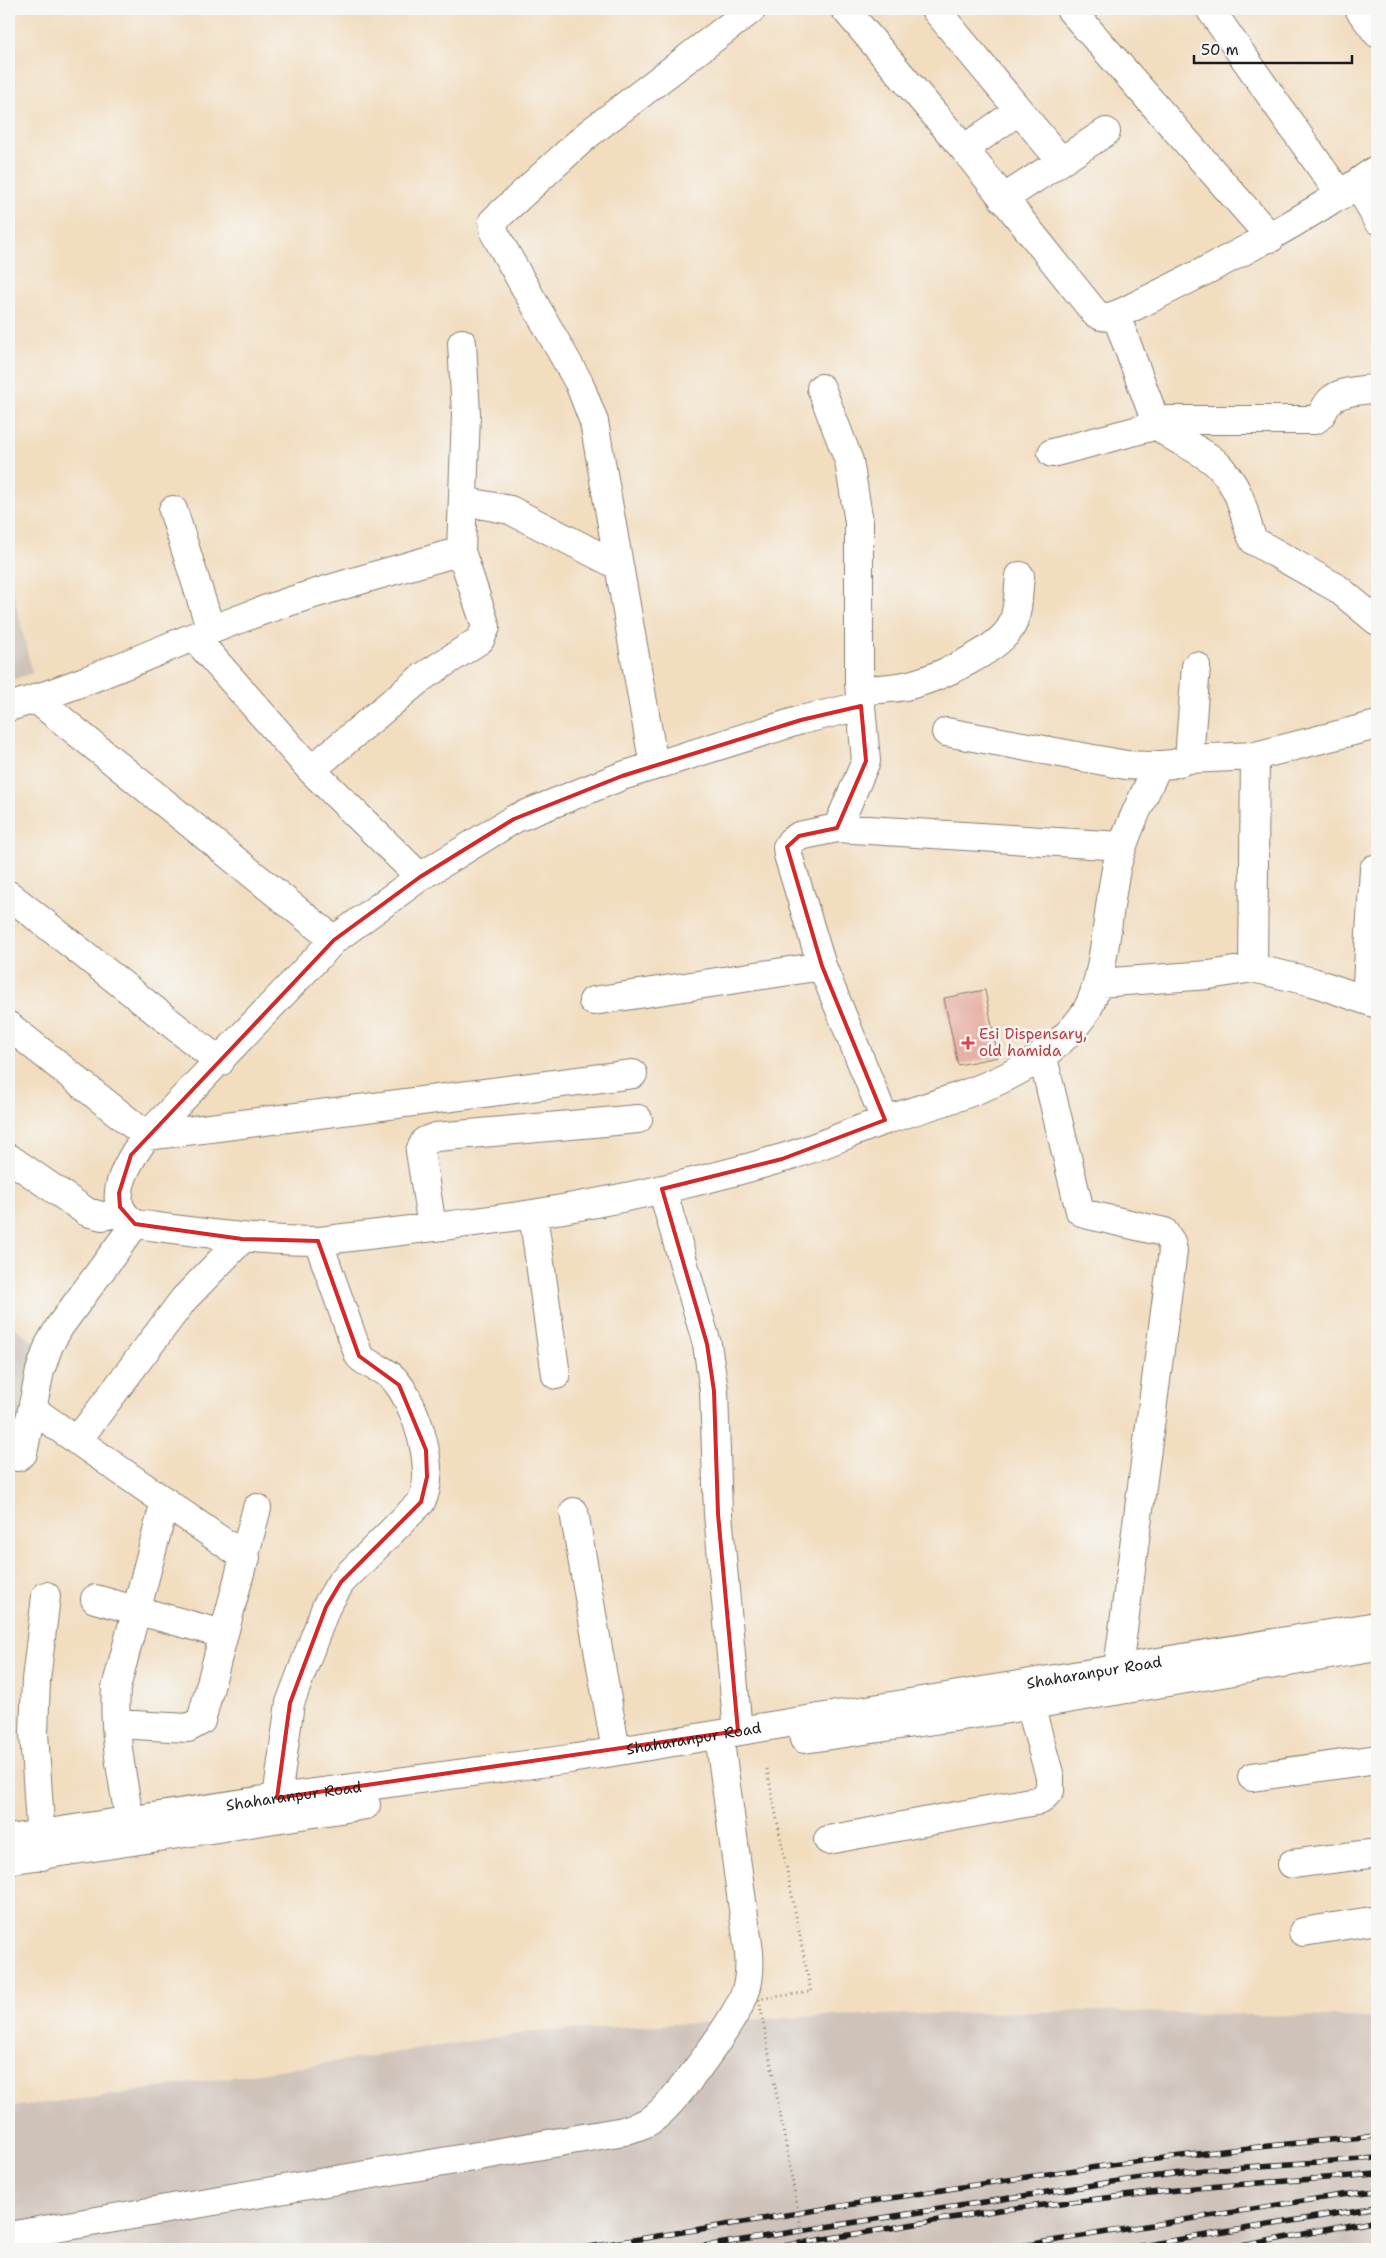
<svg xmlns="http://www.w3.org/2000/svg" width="1386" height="2258" viewBox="0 0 1386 2258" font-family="'Shantell Sans',sans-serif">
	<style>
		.industrial { fill: #cec2b9 }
		.building { fill: #e8b3a7 }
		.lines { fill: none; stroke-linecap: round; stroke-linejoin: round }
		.minor-casing { stroke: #877c6e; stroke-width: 30 }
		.major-casing { stroke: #877c6e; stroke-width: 30 }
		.minor { stroke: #fff; stroke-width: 28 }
		.major { stroke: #fff; stroke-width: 28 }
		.rail-casing { stroke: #1c1c1c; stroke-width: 5.5 }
		.rail { stroke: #f6f6f2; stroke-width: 4; stroke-dasharray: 11; stroke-linecap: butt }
		.path-bridge { stroke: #877c6e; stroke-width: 3; stroke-dasharray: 1 4; stroke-linecap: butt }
		.marked { fill: none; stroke: #d62828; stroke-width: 4; stroke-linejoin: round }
		.health-dot { fill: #e0444e; stroke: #f6f6f2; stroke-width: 2 }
		.labels { text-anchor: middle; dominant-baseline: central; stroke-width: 5; stroke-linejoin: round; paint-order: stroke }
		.health-label { font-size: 15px; fill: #be3a42; stroke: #f6f6f2; text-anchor: start }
		.street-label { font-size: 15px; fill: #1c1c1c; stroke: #f6f6f2 }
	</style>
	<rect width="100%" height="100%" fill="#f6f6f2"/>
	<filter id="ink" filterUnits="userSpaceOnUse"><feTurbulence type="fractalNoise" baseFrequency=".02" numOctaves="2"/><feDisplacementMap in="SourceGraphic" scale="10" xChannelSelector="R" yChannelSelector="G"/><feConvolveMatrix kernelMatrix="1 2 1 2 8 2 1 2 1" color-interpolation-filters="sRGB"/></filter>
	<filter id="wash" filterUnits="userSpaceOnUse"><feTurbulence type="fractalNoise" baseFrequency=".0096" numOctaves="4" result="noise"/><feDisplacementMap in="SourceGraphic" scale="20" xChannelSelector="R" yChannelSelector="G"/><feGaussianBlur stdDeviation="1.12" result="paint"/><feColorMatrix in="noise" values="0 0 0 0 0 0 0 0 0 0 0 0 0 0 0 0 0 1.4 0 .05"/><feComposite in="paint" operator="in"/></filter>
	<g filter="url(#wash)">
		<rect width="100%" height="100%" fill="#f2ddbf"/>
		<path class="industrial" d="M9,573L32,673L9,681Z
			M9,1323L34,1342L13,1448L9,1447Z
			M1090,2011L1377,2018V2249H9V2107L91,2098L532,2032L819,2016Z"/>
		<g id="blocks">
			<path class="building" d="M985,990L998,1057L958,1065L944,998Z"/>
		</g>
	</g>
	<g filter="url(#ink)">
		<use href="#blocks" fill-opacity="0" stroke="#877c6e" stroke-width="1"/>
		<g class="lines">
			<defs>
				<path id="minor" d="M845,9L964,149L1095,313C1106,320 1114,316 1125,311C1212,268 1298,226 1377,169
					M935,9L1061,161
					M1070,9L1271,238
					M1210,9L1341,196
					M1359,9L1377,33
					M964,149L1018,111
					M1358,183L1377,220
					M1003,199L1106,132
					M1116,315L1155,420C1167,440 1202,447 1220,467C1230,478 1239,494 1243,508C1246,518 1248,531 1254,541L1337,588L1377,621
					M821,388L849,461L859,522V683L866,761L837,828L1122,846
					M1155,420H1315C1324,415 1323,408 1330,401C1340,390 1364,391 1377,388
					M1052,453L1158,425
					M463,501L510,510L619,566
					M173,510L211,630
					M194,637L311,770L420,877
					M860,690C878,689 896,689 913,684C939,677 1000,650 1012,625C1019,610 1018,592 1020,576
					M36,699L334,940
					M861,706L801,720L622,776L514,819L420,877L334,940L147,1136C134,1152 113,1184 120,1207C122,1214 130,1220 135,1224C196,1232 256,1241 318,1241C389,1232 461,1225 532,1214C615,1201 698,1183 779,1159C816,1149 850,1132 886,1120C955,1097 1037,1079 1083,1016C1106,985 1107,906 1117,865C1126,830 1143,798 1158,765
					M9,707C101,680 187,635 279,605C339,585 400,569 461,551
					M946,732L1126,765L1150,766L1173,764L1189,759L1255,756L1377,725
					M1189,759L1196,666
					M654,766L594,422L579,383L495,234L493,221L587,135L752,9
					M311,770L421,678L480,640L486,627L461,551L466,414L462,343
					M837,828L799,836L791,841L787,847L788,855L822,966L885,1120
					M9,895L220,1062
					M1253,968L1255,756
					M1098,983L1209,975L1253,968L1313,982L1377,1004
					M1366,999L1374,869
					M593,1001L822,966
					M9,1026L147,1136L633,1074
					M1042,1054L1080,1211L1085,1214L1164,1232L1171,1242L1173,1251L1115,1691
					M9,1158L87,1212L102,1216L123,1212
					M662,1189L707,1344L714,1391L718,1514L738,1731
					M533,1214L556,1375
					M432,1227L420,1151L425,1141L436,1137L638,1119
					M32,1409L246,1558
					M77,1441L184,1299L242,1239
					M9,1455L18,1457L23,1453L40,1371L49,1345L60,1326L135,1224
					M574,1512L616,1751
					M95,1599L223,1634
					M116,1724L188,1728L201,1721L257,1508
					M1252,1777L1377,1759
					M277,1798L290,1703L326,1607L341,1582L421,1502C438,1472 416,1403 394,1379C385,1368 369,1367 359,1356L318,1241
					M130,1822C122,1777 113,1733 116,1688L165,1501
					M828,1840L1041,1800L1050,1790V1777L1030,1705
					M42,1856L34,1733L36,1680L46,1596
					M1292,1864L1377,1853
					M1303,1932L1377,1920
					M9,2236L624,2131C635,2127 646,2125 655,2117C678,2099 737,2018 746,1990C750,1977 750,1966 749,1952L719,1735"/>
				<g id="major">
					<path d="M804,1739L996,1711L1377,1647"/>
					<path id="s1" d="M9,1839L277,1798L570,1759L1377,1626"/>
					<path d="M9,1860L366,1805"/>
				</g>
			</defs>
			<use href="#minor" class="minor-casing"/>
			<use href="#major" class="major-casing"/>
			<use href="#minor" class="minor"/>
			<use href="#major" class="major"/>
			<defs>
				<path id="rail" d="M577,2249C843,2207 1109,2157 1377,2136
					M685,2249L1112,2182L1204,2170L1377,2158
					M765,2249L999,2210L1195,2188L1377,2174
					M1000,2249L1341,2195L1377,2191
					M1122,2249L1377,2207
					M1226,2249L1377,2220"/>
			</defs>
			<use href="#rail" class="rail-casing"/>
			<use href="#rail" class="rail"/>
			<path class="path-bridge" d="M767,1769L811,1992L759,1999L805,2249"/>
		</g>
	</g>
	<path class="marked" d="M861,706L866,761L837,828L799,836L787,847L822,966L885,1120L782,1159L662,1189L707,1344L714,1391L718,1514L738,1731L277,1798L290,1703L326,1607L341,1582L421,1502L427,1477L426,1450L399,1385L359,1356L318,1241L242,1239L135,1224L120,1207L119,1193L131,1155L334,940L420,877L514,819L622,776L801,720Z"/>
	<path class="health-dot" d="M965.5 1035.5h5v5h5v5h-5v5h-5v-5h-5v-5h5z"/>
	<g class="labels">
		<g class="health-label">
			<text x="979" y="1034">Esi Dispensary,<tspan x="979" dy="17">old hamida</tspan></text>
		</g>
		<g class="street-label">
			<text stroke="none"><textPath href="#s1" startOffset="1098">Shaharanpur Road</textPath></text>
			<text stroke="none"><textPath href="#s1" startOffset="692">Shaharanpur Road</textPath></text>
			<text stroke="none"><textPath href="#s1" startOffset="288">Shaharanpur Road</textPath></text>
		</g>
	</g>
	<rect width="1386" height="2258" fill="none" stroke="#f6f6f2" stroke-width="30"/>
	<path d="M1194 55v8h158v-8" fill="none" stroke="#1c1c1c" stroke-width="2.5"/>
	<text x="1201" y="55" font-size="15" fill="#1c1c1c" stroke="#f6f6f2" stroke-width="4" paint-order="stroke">50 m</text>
</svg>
